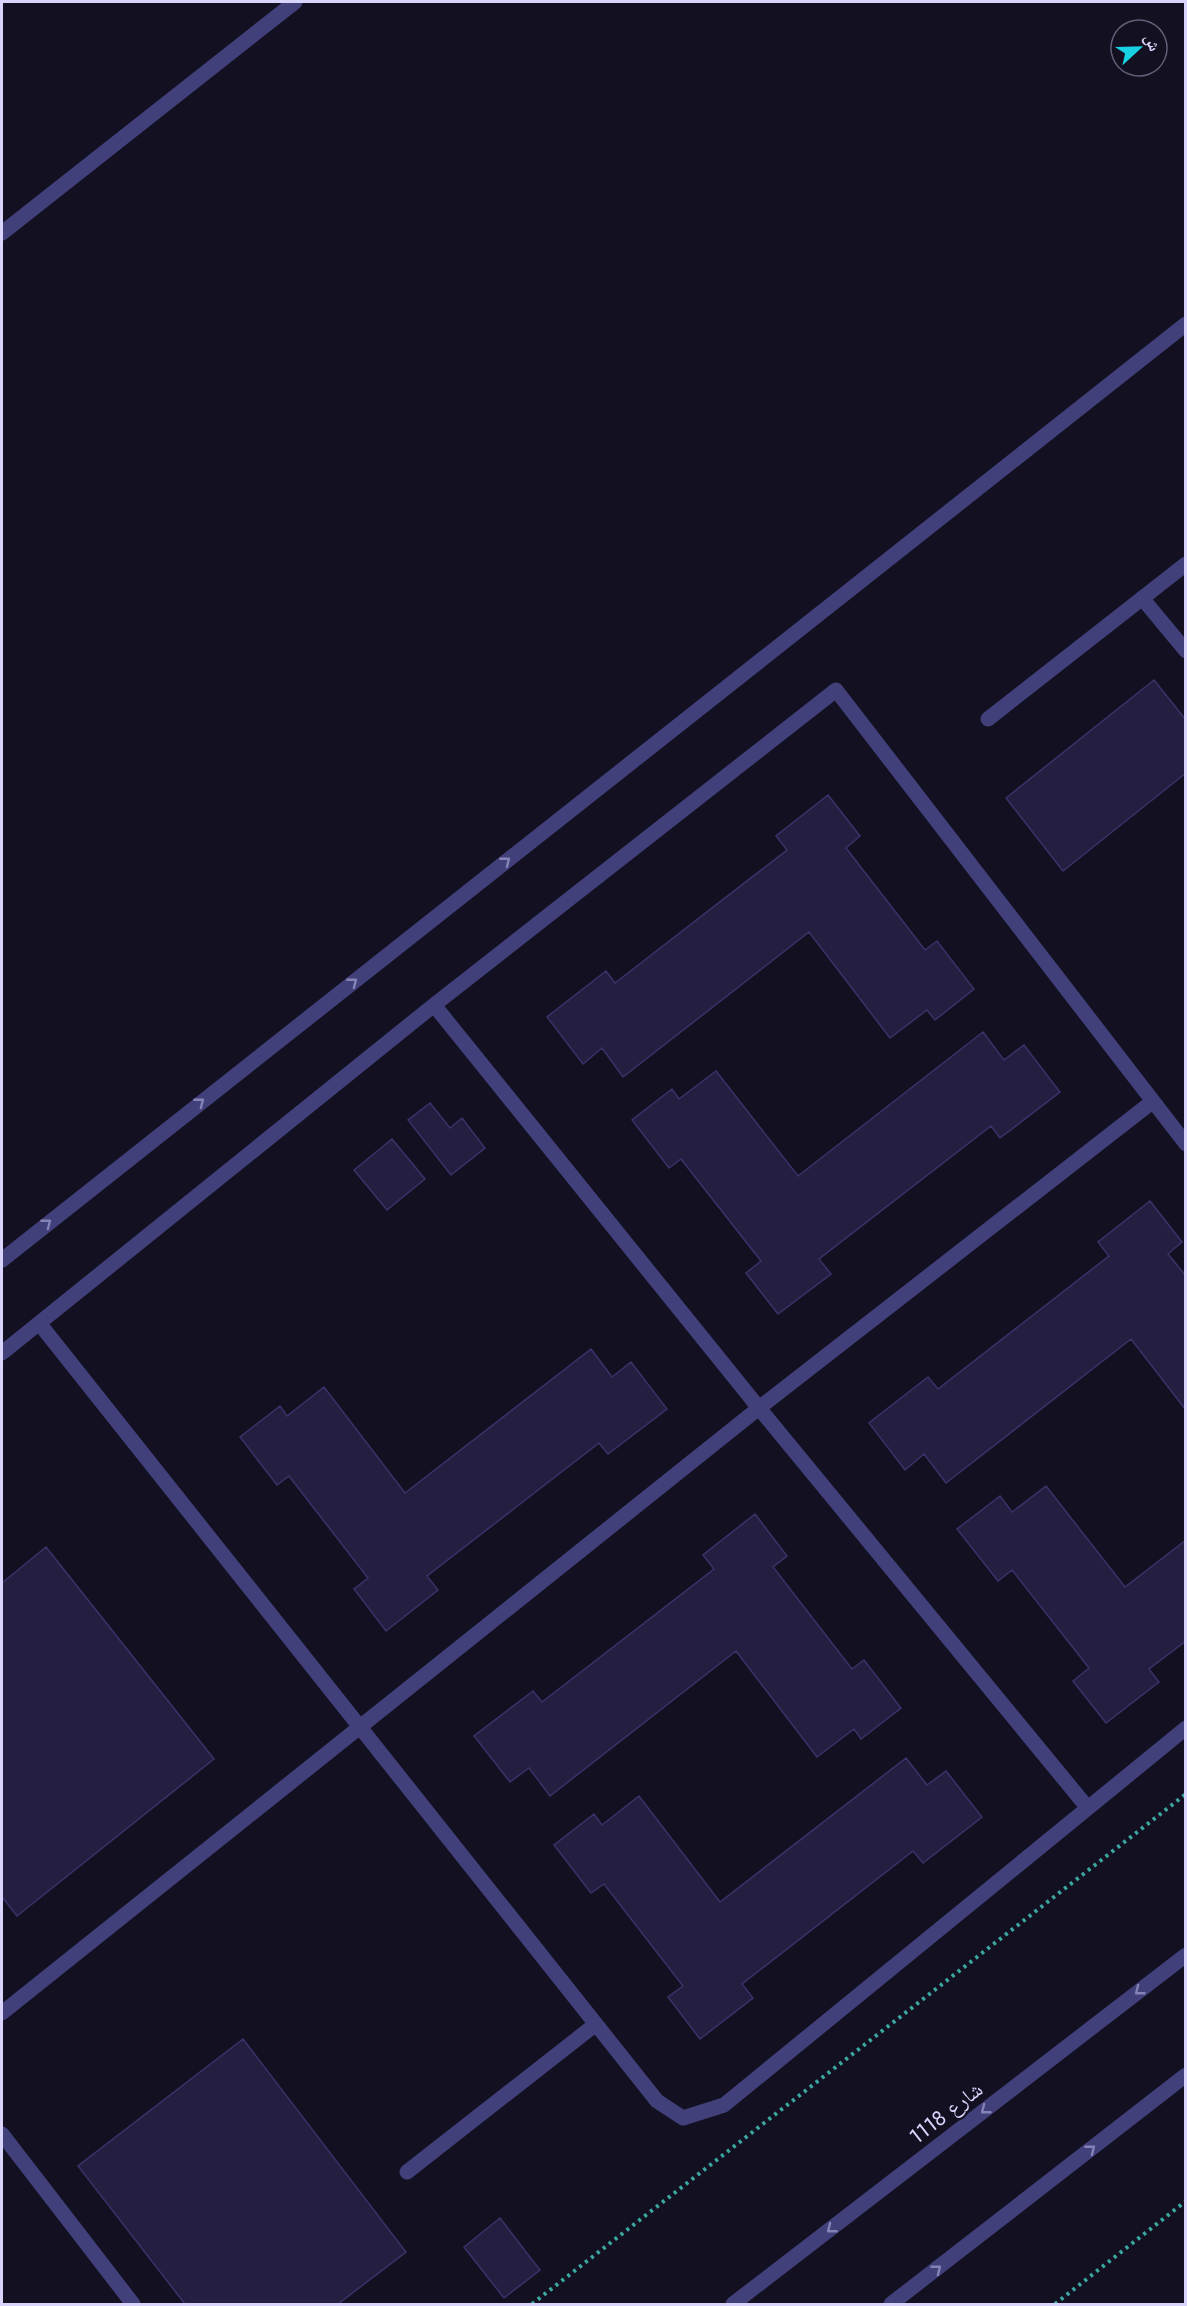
<svg xmlns="http://www.w3.org/2000/svg" width="1187" height="2306" viewBox="0 0 1187 2306" font-family="Jost,'Noto Naskh Arabic',sans-serif">
	<style>
		.building { fill: #241e40; stroke: #3c326a; stroke-width: 1.5 }
		.lines { fill: none; stroke-linecap: round; stroke-linejoin: round }
		.path { stroke: #3ba8a0; stroke-width: 4; stroke-dasharray: 3 4.5; stroke-linecap: butt }
		.lane { stroke: #41407b; stroke-width: 15 }
		.street { stroke: #41407b; stroke-width: 15 }
		.oneway { stroke: #8583b5 }
		.labels { text-anchor: middle; dominant-baseline: central; stroke-width: 4.5; stroke-linejoin: round; paint-order: stroke }
		.street-label { font-size: 21px; fill: #d8d4fb; stroke: #131021 }
	</style>
	<rect width="100%" height="100%" fill="#131021"/>
	<path class="building" d="M1154,680L1186,720V773L1063,871L1006,798Z
		M828,795L860,836L846,848L925,950L937,941L974,989L935,1020L927,1010L890,1038L809,932L623,1077L602,1048L583,1064L547,1017L606,971L615,983L787,850L776,836Z
		M983,1032L1004,1060L1024,1045L1060,1092L1000,1138L991,1126L819,1259L831,1274L778,1314L746,1273L761,1261L681,1159L669,1168L632,1120L672,1089L679,1099L716,1071L798,1176Z
		M430,1103L450,1128L462,1118L485,1148L451,1175L408,1120Z
		M392,1139L425,1179L387,1210L354,1170Z
		M1150,1201L1182,1242L1168,1254L1186,1276V1410L1131,1339L946,1483L924,1454L905,1470L869,1423L928,1377L938,1389L1109,1256L1098,1242Z
		M591,1349L612,1377L631,1362L667,1409L608,1454L599,1443L427,1576L438,1590L386,1631L354,1589L368,1578L289,1476L277,1485L240,1437L280,1406L287,1416L324,1387L405,1493Z
		M1046,1486L1125,1587L1186,1540V1641L1149,1669L1159,1682L1106,1723L1073,1681L1089,1668L1012,1570L998,1581L957,1529L1000,1496L1012,1512Z
		M755,1514L787,1556L773,1567L852,1669L864,1660L901,1708L861,1739L854,1729L817,1757L736,1651L550,1796L529,1768L510,1782L474,1736L533,1691L542,1702L714,1569L703,1555Z
		M46,1547L214,1759L17,1916L2,1897V1583Z
		M906,1758L927,1785L946,1771L982,1817L923,1863L913,1851L742,1984L753,1998L700,2039L668,1997L683,1986L604,1884L591,1893L554,1845L594,1814L602,1825L639,1796L720,1902Z
		M243,2039L406,2252L338,2304H185L78,2166Z
		M500,2218L540,2270L504,2298L464,2247Z"/>
	<g class="lines">
		<path class="path" d="M532,2304L1186,1794
			M1055,2304L1186,2201"/>
		<path class="lane" d="M2,233L295,2
			M1142,598L1186,651
			M988,719L1186,564
			M434,1005L759,1408L1087,1807
			M2,1260L1186,324
			M39,1323L657,2101L683,2118L724,2105L1186,1728
			M2,1353L434,1005L836,690L1186,1144
			M2,2013L759,1408L1152,1102
			M2,2134L133,2304
			M407,2172L596,2024"/>
		<path class="street" d="M733,2304L1186,1955
			M891,2304L1186,2075"/>
	</g>
	<defs><path id="oneway-chevron" d="M-2-3.5L2.5 0L-2 3.5" fill="none" stroke-width="1.6" stroke-linecap="round" stroke-linejoin="round" transform="scale(1.5)"/></defs>
	<g class="oneway">
		<use href="#oneway-chevron" transform="translate(506 861) rotate(-38)"/>
		<use href="#oneway-chevron" transform="translate(353 982) rotate(-38)"/>
		<use href="#oneway-chevron" transform="translate(200 1102) rotate(-38)"/>
		<use href="#oneway-chevron" transform="translate(47 1223) rotate(-38)"/>
		<use href="#oneway-chevron" transform="translate(1139 1991) rotate(142)"/>
		<use href="#oneway-chevron" transform="translate(985 2110) rotate(142)"/>
		<use href="#oneway-chevron" transform="translate(1091 2149) rotate(-38)"/>
		<use href="#oneway-chevron" transform="translate(831 2229) rotate(142)"/>
		<use href="#oneway-chevron" transform="translate(937 2269) rotate(-38)"/>
	</g>
	<g class="labels">
		<g class="street-label">
			<text transform="translate(946 2113) rotate(-38)">شارع 1118</text>
		</g>
	</g>
	<rect width="1187" height="2306" fill="none" stroke="#d8d4fb" stroke-width="6"/>
	<g transform="translate(1139 48) rotate(68)"><circle r="28" fill="#131021" stroke="#625e78" stroke-width="1.5"/>
	<path d="M0-4.5L10 22L0 15L-10 22Z" fill="#18d1e3"/>
	<text y="-9" font-size="16" font-weight="bold" text-anchor="middle" fill="#d8d4fb">ش</text>
	</g>
</svg>
